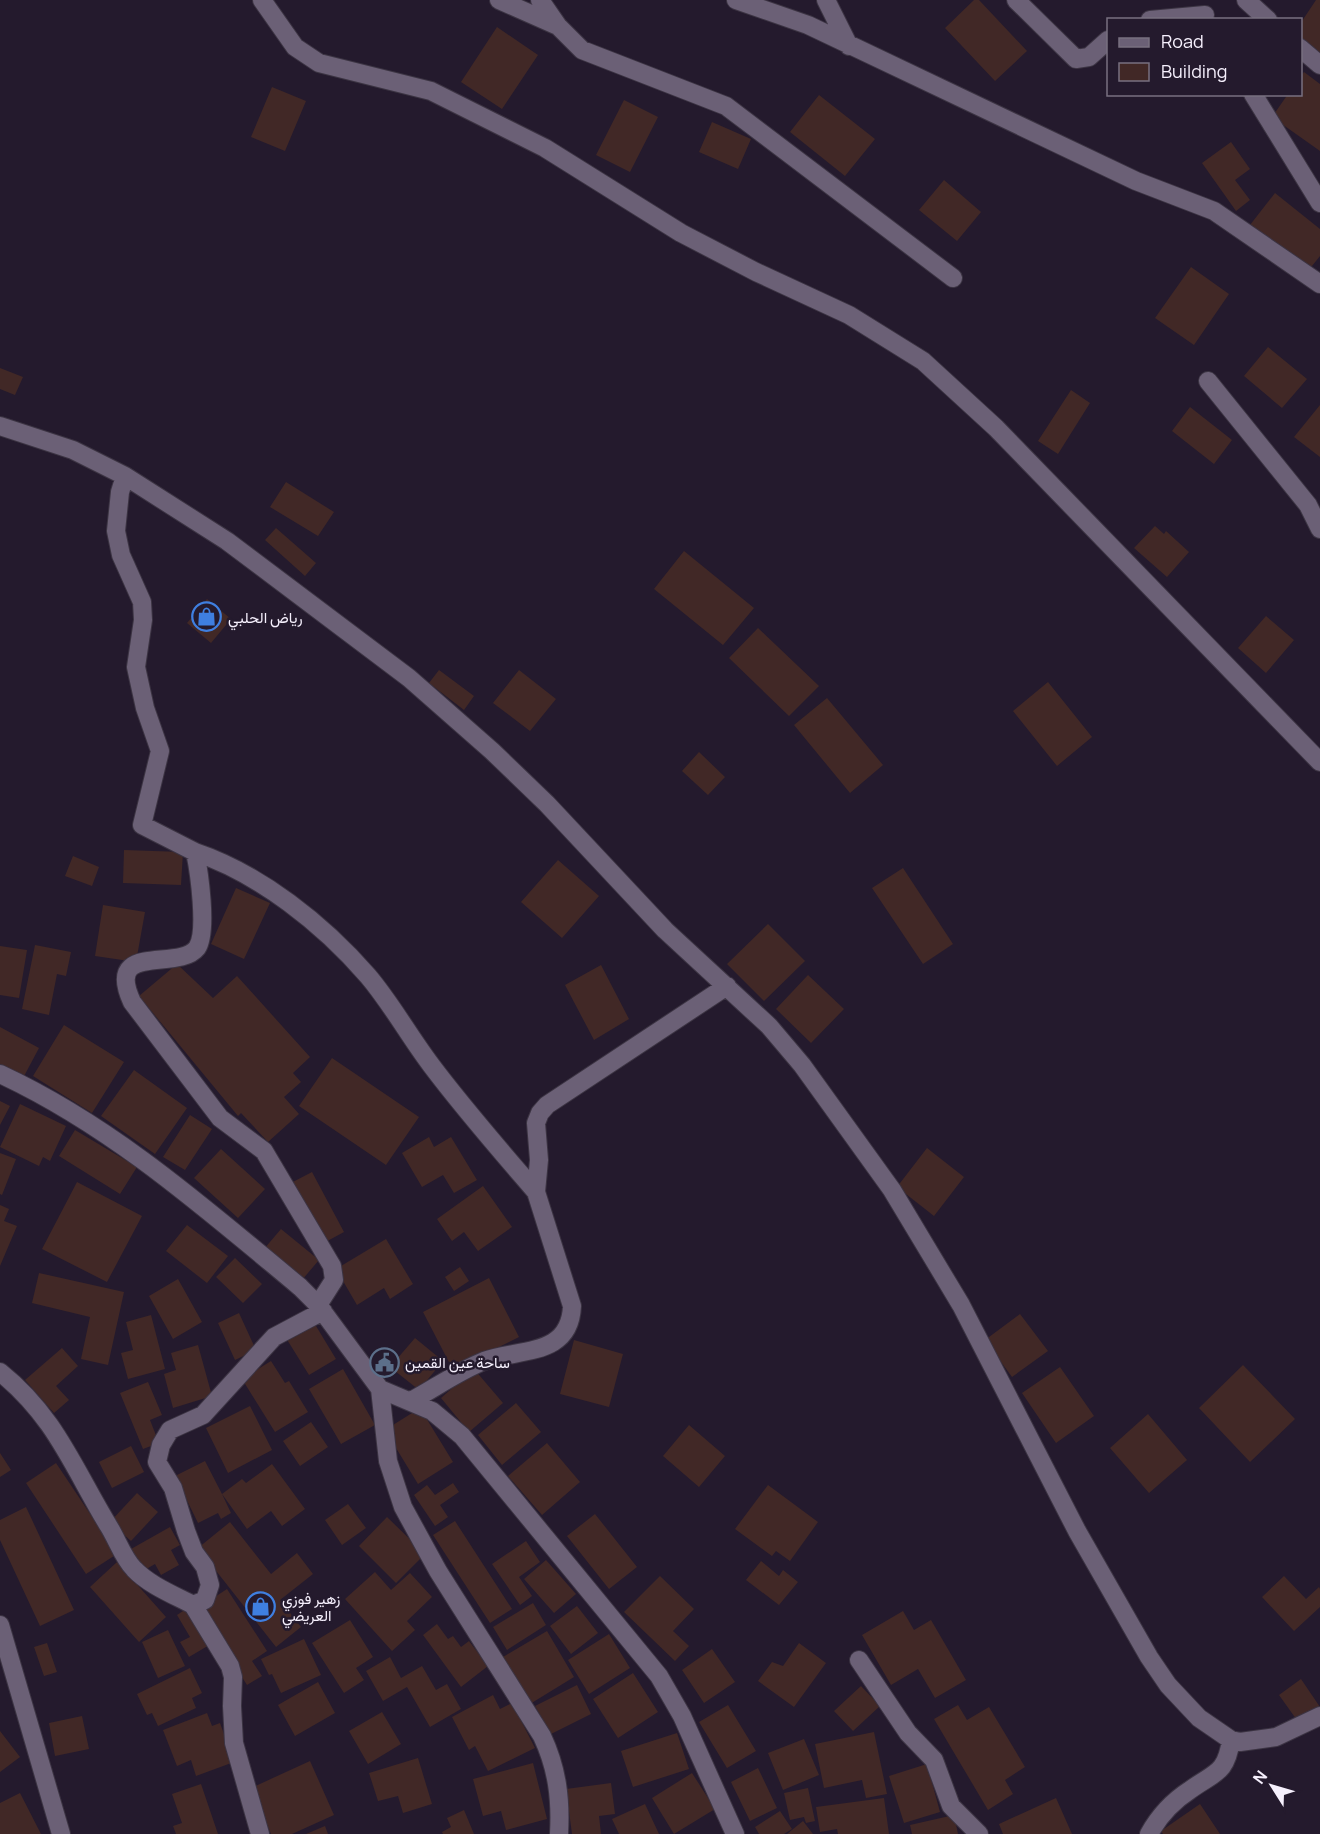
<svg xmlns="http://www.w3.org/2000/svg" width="1320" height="1834" viewBox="0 0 1320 1834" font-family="Manrope,Vazirmatn,sans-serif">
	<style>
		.building { fill: #412826 }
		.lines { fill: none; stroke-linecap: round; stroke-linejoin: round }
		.minor-casing { stroke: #3c3443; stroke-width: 20 }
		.minor { stroke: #6b6076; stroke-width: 18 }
		.labels { text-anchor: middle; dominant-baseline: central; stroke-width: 5; stroke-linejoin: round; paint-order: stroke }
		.poi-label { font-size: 15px; fill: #f6f0fd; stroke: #241a2d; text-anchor: start }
	</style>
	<rect width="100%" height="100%" fill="#241a2d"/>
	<path class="building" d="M974,0H979L1027,51L995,81L945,28Z
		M1316,0H1320V53L1300,40V24Z
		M497,27L538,55L502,109L461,82Z
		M1304,72L1320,84V151L1272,117L1288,94H1300V77Z
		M272,87L306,101L285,151L251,137Z
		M819,95L875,139L845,176L790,132Z
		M624,100L658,117L630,172L596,155Z
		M712,122L751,139L738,169L699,152Z
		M1231,142L1250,169L1235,180L1250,200L1236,211L1202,163Z
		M944,180L981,212L957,241L919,210Z
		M1275,193L1320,229V256L1308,271L1250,225Z
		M1191,267L1229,294L1194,345L1155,318Z
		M1268,347L1307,379L1282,408L1244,376Z
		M0,368L23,377L15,395L0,389Z
		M1071,390L1090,403L1058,454L1038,441Z
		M1320,405V457L1294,437Z
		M1190,407L1232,440L1214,464L1172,431Z
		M286,482L334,512L318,536L270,507Z
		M1155,526L1164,534L1166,531L1189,552L1167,577L1134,548Z
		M276,528L316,563L305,576L265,540Z
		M684,551L754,608L723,645L654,589Z
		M207,599L231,619L211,643L187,623Z
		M1266,616L1294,640L1266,673L1238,648Z
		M758,628L819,686L789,716L729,658Z
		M439,670L474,696L464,710L429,683Z
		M519,670L556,699L530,731L493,703Z
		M1048,682L1092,737L1057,766L1013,711Z
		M827,698L883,765L850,793L794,725Z
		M699,752L725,777L708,795L682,771Z
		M124,850L183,852L181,885L123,883Z
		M73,856L99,867L92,886L65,876Z
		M558,860L599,896L562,938L521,902Z
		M903,868L953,944L923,964L872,888Z
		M236,888L270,903L244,959L211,944Z
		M103,905L145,912L136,962L95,956Z
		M768,924L805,961L764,1001L727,964Z
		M35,945L71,952L66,976L57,974L49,1015L22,1009Z
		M0,946L27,950L19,998L0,995Z
		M177,964L213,998L237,976L310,1057L293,1073L301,1082L284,1097L299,1114L268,1142L241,1113L238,1116L139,996Z
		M601,965L629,1019L594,1040L565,985Z
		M808,975L844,1009L811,1043L776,1009Z
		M64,1025L124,1062L92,1113L33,1076Z
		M0,1027L39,1048L22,1080L0,1069Z
		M332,1058L419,1117L386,1165L299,1106Z
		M134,1070L187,1108L155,1154L101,1116Z
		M0,1101L10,1106L0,1125Z
		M20,1104L66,1126L50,1161L43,1157L39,1166L0,1147Z
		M190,1115L212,1129L185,1170L163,1157Z
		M75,1130L137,1167L120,1194L59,1156Z
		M429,1137L434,1147L451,1137L477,1180L454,1193L443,1175L422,1187L402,1153Z
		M927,1148L964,1177L934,1216L897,1187Z
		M221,1149L265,1189L238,1218L194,1178Z
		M0,1153L16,1159L2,1195L0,1194Z
		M312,1172L344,1232L320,1245L289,1184Z
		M77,1182L142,1216L107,1282L42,1249Z
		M483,1186L512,1227L478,1251L464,1232L452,1241L437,1219Z
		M0,1205L9,1209L4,1221L17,1226L0,1266Z
		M187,1225L228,1256L207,1283L166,1251Z
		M281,1229L319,1260L302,1280L264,1249Z
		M386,1239L413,1284L390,1299L384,1288L357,1305L336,1269Z
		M235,1258L262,1284L243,1303L216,1277Z
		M460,1267L469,1281L454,1291L445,1277Z
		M39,1273L124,1292L108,1365L81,1359L90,1317L32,1303Z
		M489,1278L519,1337L453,1370L423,1312Z
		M178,1279L202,1322L173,1339L149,1296Z
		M239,1313L256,1350L235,1360L218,1323Z
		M1020,1314L1048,1351L1012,1377L985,1340Z
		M151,1315L165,1369L128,1379L121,1353L133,1350L126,1322Z
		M313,1321L336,1359L309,1375L286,1338Z
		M415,1338L443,1361L419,1390L390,1367Z
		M574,1340L623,1354L609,1407L560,1394Z
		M198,1345L212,1396L173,1408L164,1374L176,1370L171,1353Z
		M62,1348L78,1366L56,1386L69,1400L54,1413L25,1380Z
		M271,1361L285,1383L289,1381L308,1412L275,1432L242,1379Z
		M1243,1365L1295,1419L1250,1462L1199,1408Z
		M1060,1367L1094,1416L1056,1443L1022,1393Z
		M343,1369L375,1425L341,1444L309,1389Z
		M474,1369L503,1403L469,1432L441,1398Z
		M148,1382L162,1415L150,1420L159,1443L143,1449L120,1393Z
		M516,1403L541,1432L502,1465L478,1435Z
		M250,1406L272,1450L228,1473L206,1428Z
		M420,1408L453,1462L418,1484L385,1430Z
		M1148,1414L1187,1460L1149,1493L1110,1448Z
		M311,1422L328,1447L300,1466L283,1441Z
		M689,1425L725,1456L699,1487L663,1456Z
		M547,1443L580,1482L542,1515L508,1476Z
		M131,1446L144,1472L112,1488L99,1462Z
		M0,1453L11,1470L0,1477Z
		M205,1461L222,1494L242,1479L246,1483L272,1464L305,1509L282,1526L271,1511L247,1529L222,1494L231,1513L221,1519L218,1513L198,1523L175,1476Z
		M56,1463L117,1554L86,1574L26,1483Z
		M453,1483L459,1492L440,1505L448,1517L435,1526L414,1495L427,1485L435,1495Z
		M768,1485L818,1522L790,1561L776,1551L772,1556L735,1529Z
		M137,1493L158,1512L131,1541L110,1522Z
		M348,1504L366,1528L342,1545L325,1520Z
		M26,1507L74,1610L40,1626L0,1540V1520Z
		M595,1514L637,1567L609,1589L567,1536Z
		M387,1517L425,1554L396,1583L359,1546Z
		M455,1521L512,1609L490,1623L433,1535Z
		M230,1522L271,1574L297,1553L313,1574L280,1600L301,1627L276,1647L198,1548Z
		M170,1527L180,1545L171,1550L179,1565L161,1575L155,1564L143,1571L131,1549Z
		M526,1541L540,1562L519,1577L532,1596L520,1605L492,1564Z
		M546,1560L576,1594L554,1613L524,1579Z
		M761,1561L779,1576L783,1570L798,1582L779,1605L746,1580Z
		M117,1562L166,1617L139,1642L90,1587Z
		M375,1572L391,1590L410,1573L432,1597L407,1621L415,1630L392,1651L345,1599Z
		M660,1576L694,1609L673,1631L689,1646L675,1661L624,1612Z
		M1284,1576L1306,1599L1319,1587L1320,1589V1607L1294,1631L1262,1597Z
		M227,1589L267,1651L252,1661L262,1676L247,1685L198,1608Z
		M533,1603L546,1625L507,1650L493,1627Z
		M577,1606L598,1633L571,1654L550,1626Z
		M189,1607L211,1644L189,1657L180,1642L190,1637L177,1615Z
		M903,1611L914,1630L931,1620L966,1680L935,1698L918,1669L891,1685L862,1635Z
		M350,1620L373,1657L356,1668L364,1680L344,1693L312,1643Z
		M437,1624L448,1639L453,1636L461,1647L469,1641L488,1666L461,1687L423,1635Z
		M168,1630L185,1666L158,1678L142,1642Z
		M547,1631L574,1677L530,1704L503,1657Z
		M609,1634L630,1668L589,1694L568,1660Z
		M304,1639L321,1675L281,1693L272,1674L269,1675L261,1659Z
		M47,1643L57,1672L44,1676L34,1647Z
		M799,1643L826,1663L794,1707L758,1681L772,1662L783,1666Z
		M712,1649L735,1682L704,1703L682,1670Z
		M390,1657L401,1678L422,1666L436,1690L447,1684L461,1709L430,1727L407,1687L383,1701L366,1671Z
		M190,1668L202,1693L192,1698L196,1708L158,1726L152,1713L147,1715L137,1694Z
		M633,1673L658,1712L618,1738L593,1699Z
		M1301,1679L1320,1707L1299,1723L1279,1695Z
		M318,1682L335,1713L295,1736L278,1705Z
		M577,1685L591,1714L551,1734L535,1706Z
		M861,1686L880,1706L853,1731L834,1711Z
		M493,1695L500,1709L512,1703L535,1748L488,1771L475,1746L469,1750L452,1717Z
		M728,1705L756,1751L727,1768L699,1722Z
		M958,1705L967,1720L989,1707L1025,1767L1005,1780L1013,1794L988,1810L934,1719Z
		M382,1712L401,1744L368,1764L349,1731Z
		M207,1713L212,1726L220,1723L234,1762L196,1776L191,1760L177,1766L163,1730Z
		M82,1716L89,1749L55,1756L49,1723Z
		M0,1731L20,1757L0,1772Z
		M874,1732L887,1794L866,1798L862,1780L824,1788L815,1744Z
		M677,1733L689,1769L633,1787L621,1751Z
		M804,1739L819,1775L783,1790L768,1753Z
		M418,1758L432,1804L403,1813L398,1796L378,1801L369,1773Z
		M310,1761L334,1815L292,1834H271L251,1788Z
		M533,1763L547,1819L506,1830L501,1811L483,1816L473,1779Z
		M927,1764L940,1812L904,1823L889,1776Z
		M758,1768L777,1808L750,1821L731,1782Z
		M692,1773L715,1809L674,1834L652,1798Z
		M611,1783L615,1814L599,1816L601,1834H572L566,1789Z
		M201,1784L218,1834H176L173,1826L182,1823L172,1794Z
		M808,1788L815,1821L806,1823L804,1817L790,1820L784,1793Z
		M20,1793L41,1834H0V1803Z
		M884,1798L889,1834H838L837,1829L820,1832L816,1807Z
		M1056,1798L1072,1834H1003L999,1824Z
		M645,1804L659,1834H619L612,1819Z
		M1200,1804L1220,1834H1163L1161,1831Z
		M464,1810L474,1834H443L442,1832L451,1827L447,1818Z
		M780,1811L792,1829L784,1834H759L755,1827Z
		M954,1815L958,1834H912L910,1825Z
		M803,1821L813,1834H787Z
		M325,1826L328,1834H306Z"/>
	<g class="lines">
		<defs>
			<path id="minor" d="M262,0L295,47L319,63L431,91L545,148L681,233L756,272L849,315L923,361L996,428L1320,762
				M499,0L558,26
				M540,0L558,26L582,50L726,106L953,278
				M736,0L808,25L1136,181L1214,211L1320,284
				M826,0L849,46
				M1016,0L1076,59L1089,57L1108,40
				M1246,0L1268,20
				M1150,20L1205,15
				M1300,48L1320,65
				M1253,94L1320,203
				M1208,381L1308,505L1320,529
				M0,426L73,450L125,476L227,541L409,678L492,751L547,804L665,930L769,1026L802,1065L892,1190L961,1305L1077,1531L1149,1657L1168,1685L1199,1718L1231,1740L1240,1742L1276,1737L1320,1716
				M125,476L120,492L116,531L121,555L142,602L143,620L136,667L145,708L160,751L142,825L195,852C199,871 208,932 197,948C178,972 104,941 132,1002L220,1118L264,1151L332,1266L334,1280L318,1305
				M195,852C260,874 323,924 368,976C391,1003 409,1036 431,1065C464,1109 500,1150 536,1192
				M0,1074C112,1126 206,1209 300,1287L318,1305L380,1389L388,1461L403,1507L438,1571L542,1736C557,1768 561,1798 559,1834
				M0,1372C55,1416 73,1467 108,1525C117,1539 123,1558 134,1569C149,1585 174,1595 193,1605
				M380,1389L432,1411L462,1436L659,1676L682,1716L735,1834
				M411,1401C435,1388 459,1371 484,1361C520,1348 570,1357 572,1306L536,1192L539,1160L536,1123L540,1113L547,1105L727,986
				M0,1625L61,1834
				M859,1660L908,1733L934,1760L951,1806L979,1834
				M260,1834L234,1743L232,1706L233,1677L230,1666L193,1605L205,1600L210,1585L205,1567L194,1552L186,1531L173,1488L157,1462L161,1445L170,1430L203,1415L274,1337L323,1311
				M1149,1834C1159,1816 1173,1801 1190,1790C1215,1772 1226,1774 1231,1740"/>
		</defs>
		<use href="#minor" class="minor-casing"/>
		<use href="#minor" class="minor"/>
	</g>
	<defs>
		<symbol id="shop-ring" viewBox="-11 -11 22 22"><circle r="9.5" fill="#241a2d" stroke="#3f7fe0" stroke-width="1.5"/><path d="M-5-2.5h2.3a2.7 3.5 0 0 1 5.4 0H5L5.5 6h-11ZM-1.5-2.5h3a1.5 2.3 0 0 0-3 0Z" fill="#3f7fe0"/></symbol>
		<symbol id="civic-ring" viewBox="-11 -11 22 22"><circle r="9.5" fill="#241a2d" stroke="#5c6f8a" stroke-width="1.5"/><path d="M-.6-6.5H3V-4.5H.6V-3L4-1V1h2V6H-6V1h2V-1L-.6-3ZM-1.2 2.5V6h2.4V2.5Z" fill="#5c6f8a"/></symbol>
	</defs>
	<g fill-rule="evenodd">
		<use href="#shop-ring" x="190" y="600" width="33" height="33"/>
		<use href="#civic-ring" x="368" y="1346" width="33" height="33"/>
		<use href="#shop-ring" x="244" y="1590" width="33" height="33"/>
	</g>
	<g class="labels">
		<g class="poi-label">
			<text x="228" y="617">رياض الحلبي</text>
			<text x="405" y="1362">ساحة عين القمين</text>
			<text x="282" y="1598">زهير فوزي<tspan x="282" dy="17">العريضي</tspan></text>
		</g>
	</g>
	<rect x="1107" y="18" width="195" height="78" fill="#241a2d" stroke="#787080" stroke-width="1.5"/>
	<rect x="1119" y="38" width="30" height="9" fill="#6b6076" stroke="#787080" stroke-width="1.5"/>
	<text x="1161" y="48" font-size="18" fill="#f6f0fd">Road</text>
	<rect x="1119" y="63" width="30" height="18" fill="#412826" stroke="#787080" stroke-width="1.5"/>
	<text x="1161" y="78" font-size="18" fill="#f6f0fd">Building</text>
	<g transform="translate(1272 1786) rotate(307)" stroke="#241a2d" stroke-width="4.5" paint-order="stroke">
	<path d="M0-4.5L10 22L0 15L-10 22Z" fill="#f6f0fd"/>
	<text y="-9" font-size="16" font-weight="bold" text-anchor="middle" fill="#f6f0fd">N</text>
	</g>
</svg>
